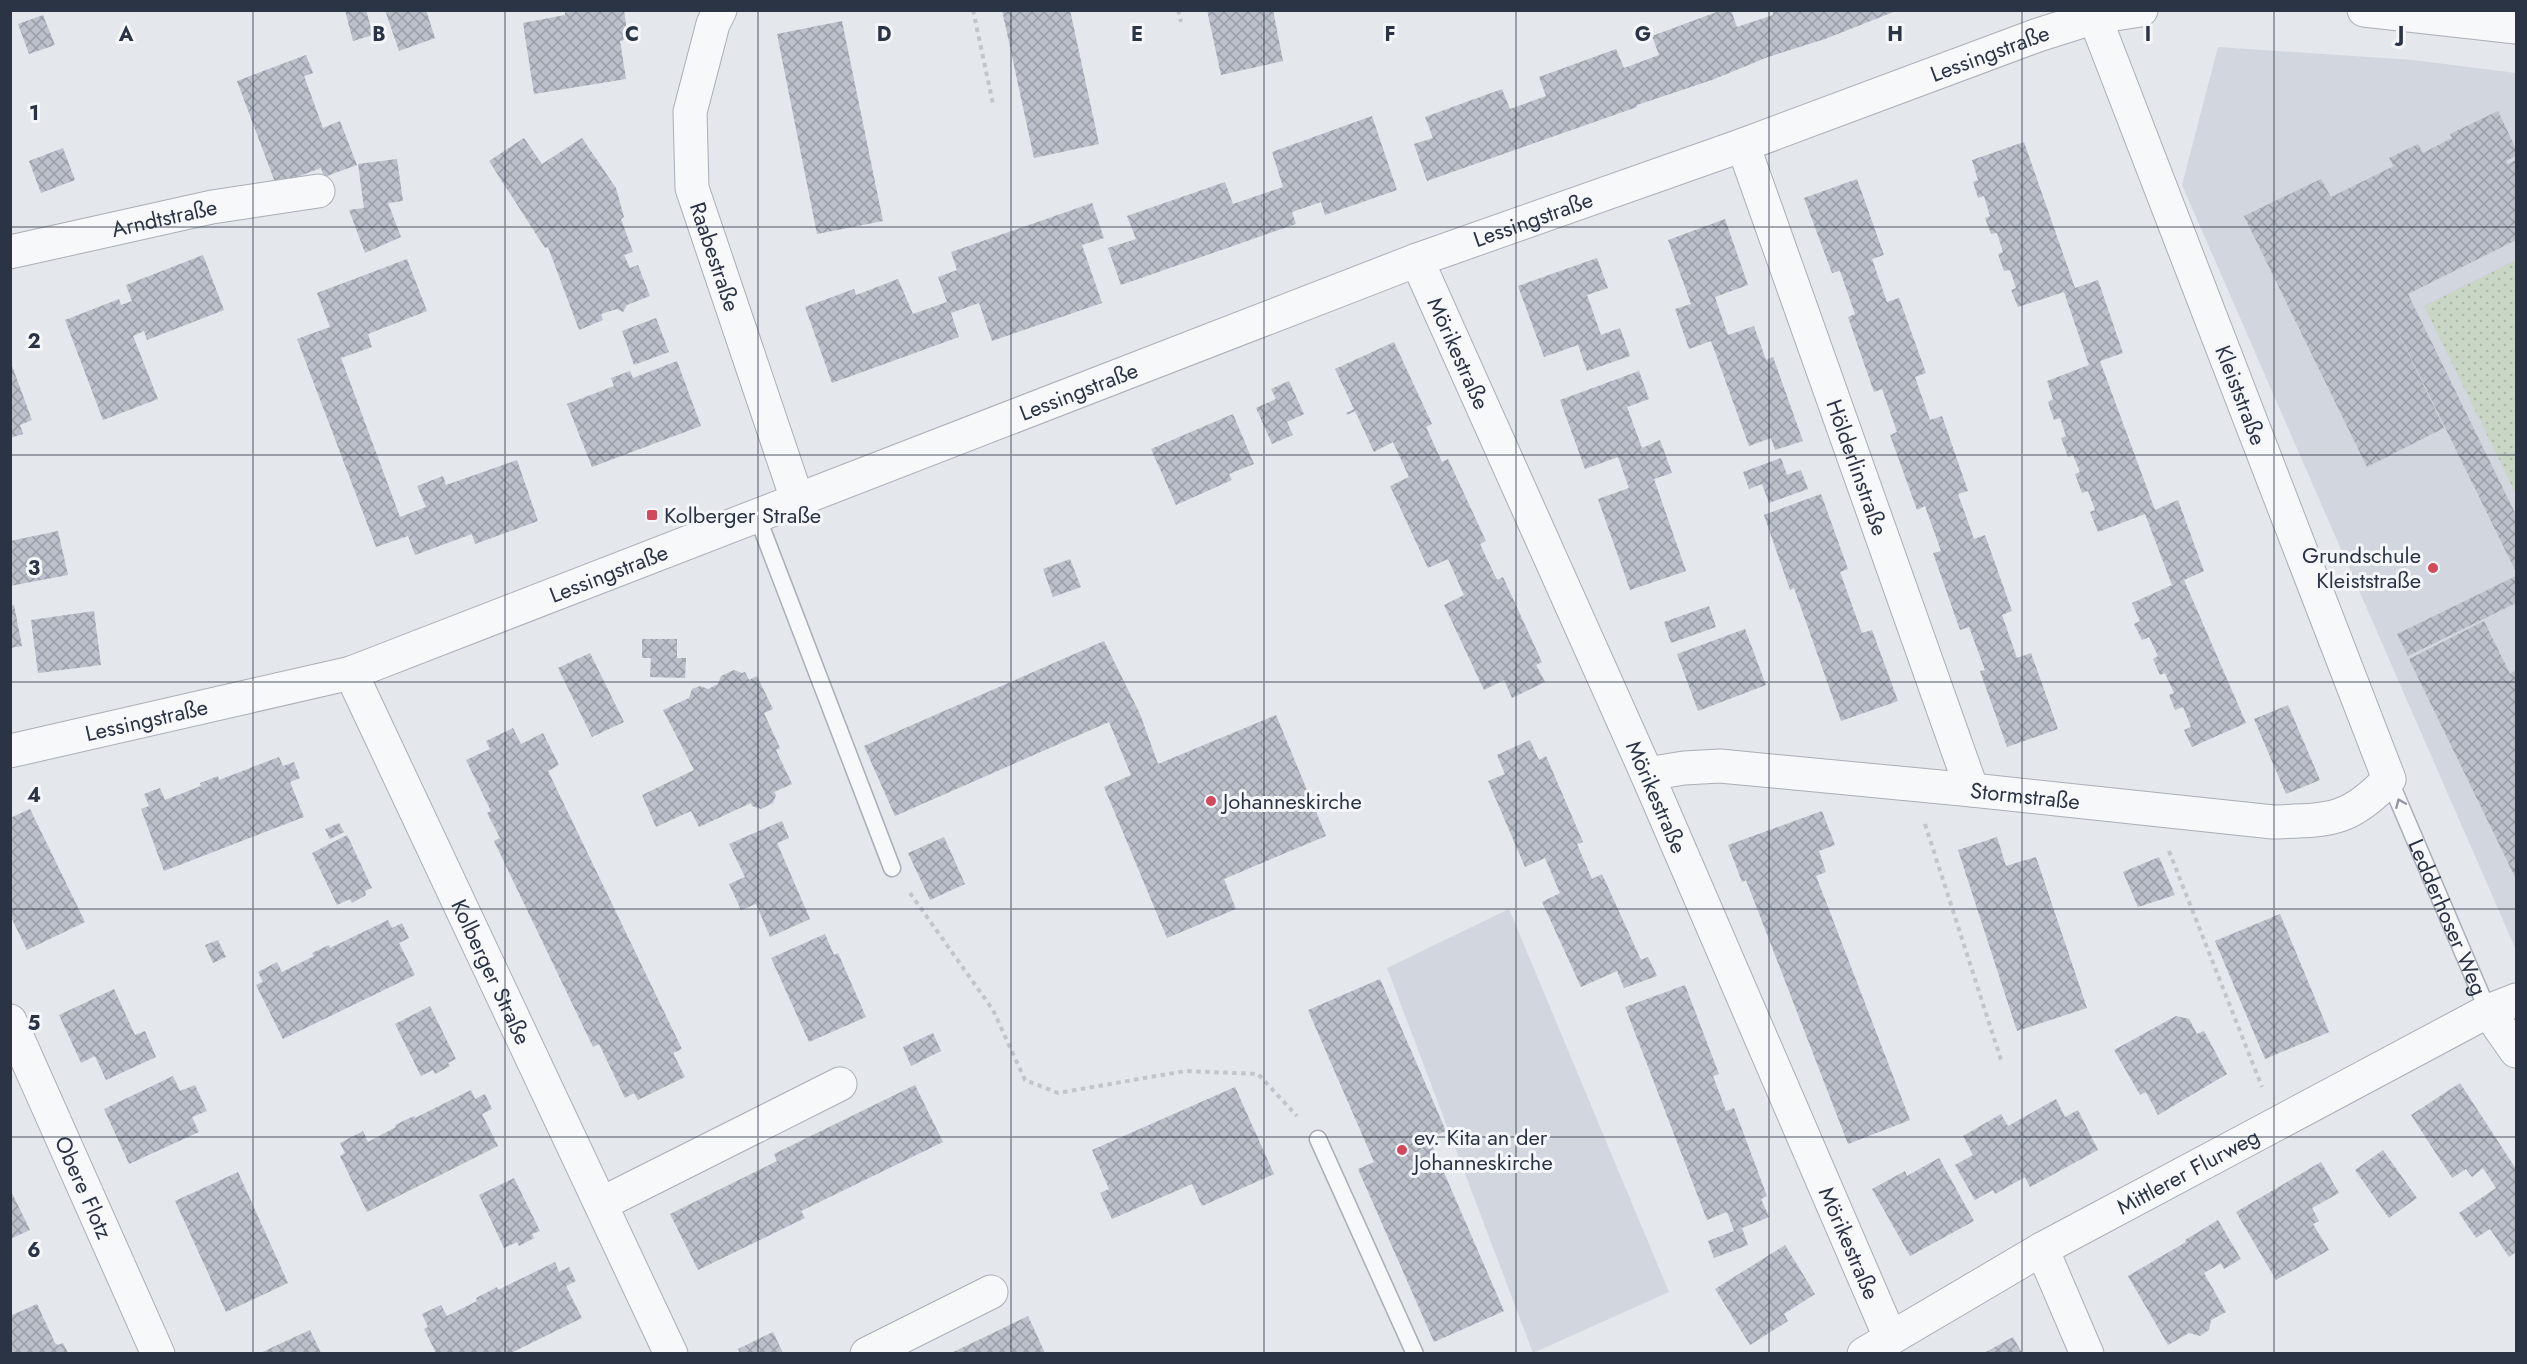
<svg xmlns="http://www.w3.org/2000/svg" width="2527" height="1364" viewBox="0 0 2527 1364" font-family="Jost,sans-serif">
	<style>
		.built { fill: #d2d6de }
		.park { fill: url(#park-dots) }
		.building { fill: url(#building-cross-hatch) }
		.lines { fill: none; stroke-linecap: round; stroke-linejoin: round }
		.service-casing { stroke: #a9aeb7; stroke-width: 19 }
		.minor-casing { stroke: #a9aeb7; stroke-width: 35 }
		.path { stroke: #c2c5cb; stroke-width: 4; stroke-dasharray: 4.5 4.5; stroke-linecap: butt }
		.service { stroke: #f7f8fa; stroke-width: 16 }
		.minor { stroke: #f7f8fa; stroke-width: 33 }
		.oneway { stroke: #9196a0 }
		.grid { fill: none; stroke: #2b3445; stroke-width: 1.5; stroke-opacity: 0.55 }
		.poi-dot { fill: #d1495b; stroke: #f4f6f9; stroke-width: 2 }
		.labels { text-anchor: middle; dominant-baseline: central; stroke-width: 6; stroke-linejoin: round; paint-order: stroke }
		.street-label { font-size: 22px; fill: #2b3445; stroke: #f4f6f9 }
		.poi-label { font-size: 22px; fill: #2b3445; stroke: #f4f6f9; text-anchor: start }
		.grid-label { font-size: 20px; text-anchor: middle; font-weight: bold; fill: #2b3445; stroke: #f4f6f9; stroke-width: 6; stroke-linejoin: round; paint-order: stroke }
	</style>
	<defs>
		<pattern id="park-dots" width="8" height="8" patternUnits="userSpaceOnUse" patternTransform="scale(1.5)"><rect width="8" height="8" fill="#c9d6c5"/><path d="M2 2h.1M6 6h.1" fill="none" stroke="#adb8ab" stroke-width="1.8" stroke-linecap="round"/></pattern>
		<pattern id="building-cross-hatch" width="8" height="8" patternUnits="userSpaceOnUse" patternTransform="scale(1.5)"><rect width="8" height="8" fill="#bbc0ca"/><path d="M0 0l8 8M0 8l8-8" fill="none" stroke="#989da6"/></pattern>
	</defs>
	<rect width="100%" height="100%" fill="#e4e7ec"/>
	<path class="built" d="M2218,47L2413,60L2516,73V950L2182,185Z
		M1509,909L1669,1292L1533,1353L1387,968Z"/>
	<path class="park" d="M2516,260V494L2424,306Z"/>
	<path class="building" d="M345,10H366L373,35L353,41Z
		M385,10H426L435,38L399,51Z
		M565,10H624L628,39L620,41L626,79L534,94L523,23L565,15Z
		M1002,10H1070L1099,144L1034,158Z
		M1207,10H1273L1283,61L1221,75Z
		M1722,10H1731L1737,27L1773,15L1772,10L1896,11L1825,39L1768,57L1712,80L1637,105V107L1427,181L1414,144L1433,138L1425,117L1502,89L1510,109L1546,96L1539,77L1616,49L1624,68L1659,55L1652,36Z
		M43,15L55,45L29,54L18,24Z
		M842,21L883,221L817,234L777,34Z
		M306,55L313,73L304,76L323,128L340,121L357,165L324,177L321,168L276,185L237,81Z
		M2498,111L2516,149V156L2506,161L2508,164L2516,160V240L2408,294L2516,515V572L2385,305L2444,428L2367,467L2244,216L2321,179L2331,197L2394,166L2389,158L2418,144L2423,153L2452,138L2450,134Z
		M1372,116L1397,190L1325,215L1321,202L1292,212L1296,224L1121,285L1108,248L1136,239L1127,216L1225,182L1233,204L1283,187L1272,152Z
		M524,138L542,164L582,138L616,188L624,217L621,219L633,252L624,255L630,268L638,265L650,296L627,305L623,312L617,309L601,314L603,320L579,330L548,247L545,248L489,161Z
		M2024,142L2075,288L2098,280L2123,353L2100,361L2155,510L2178,500L2204,571L2184,580L2246,723L2192,747L2184,730L2191,727L2183,707L2175,710L2169,695L2174,693L2165,673L2160,675L2153,659L2158,656L2149,637L2142,640L2134,624L2140,621L2132,603L2172,585L2145,514L2098,532L2090,512L2095,510L2088,491L2082,493L2075,474L2080,472L2073,455L2068,457L2061,438L2066,436L2060,418L2054,420L2048,402L2053,399L2047,381L2089,365L2064,292L2018,307L2011,290L2016,288L2010,270L2004,271L1998,254L2003,252L1997,233L1991,234L1985,218L1990,216L1984,196L1978,198L1973,182L1978,180L1972,160Z
		M63,148L75,180L41,193L29,161Z
		M397,159L403,201L388,203L401,237L365,253L349,210L364,208L358,164Z
		M1857,179L1884,255L1872,259L1887,302L1899,298L1926,373L1915,377L1930,420L1942,416L1968,491L1958,494L1974,539L1985,535L2012,611L2002,615L2017,658L2031,653L2058,729L2007,747L1980,671L1985,670L1969,627L1960,630L1933,553L1941,551L1925,506L1917,510L1890,435L1897,432L1882,389L1874,392L1861,355L1848,317L1855,314L1840,271L1832,273L1804,198Z
		M1092,203L1104,238L1082,245L1102,303L992,341L979,303L951,313L959,337L832,383L805,307L854,289L856,295L898,279L913,314L947,302L938,277L957,270L951,252Z
		M1725,219L1748,285L1715,297L1722,318L1728,335L1754,326L1766,360L1773,357L1803,441L1775,450L1771,438L1749,446L1711,341L1689,349L1675,309L1691,304L1668,240Z
		M203,255L224,310L147,340L144,331L133,336L158,399L103,420L65,320L119,299L121,305L132,301L126,285Z
		M1597,258L1608,288L1587,295L1601,335L1620,328L1630,356L1587,371L1578,345L1544,357L1518,286Z
		M407,259L427,311L368,334L372,347L341,358L400,517L426,507L417,486L443,476L446,485L517,460L538,521L475,544L472,534L415,555L408,536L376,547L297,339L330,327L317,293Z
		M656,318L669,352L634,365L622,331Z
		M1394,342L1432,424L1426,427L1442,462L1448,459L1486,541L1480,544L1497,580L1503,577L1542,662L1536,665L1545,682L1512,698L1504,680L1484,690L1444,605L1464,595L1448,559L1428,568L1390,486L1409,477L1393,442L1374,452L1355,411L1347,415L1346,413L1354,409L1335,369Z
		M677,361L701,426L592,467L567,404L614,386L611,378L630,371L633,378Z
		M11,363L32,420L20,425L23,434L10,438Z
		M1639,371L1649,399L1627,407L1642,448L1660,440L1672,473L1654,479L1686,571L1630,590L1598,499L1629,488L1618,457L1585,469L1560,400Z
		M1289,381L1304,414L1287,422L1293,435L1272,444L1256,408L1276,399L1271,389Z
		M1233,414L1254,464L1229,474L1232,480L1176,505L1151,449Z
		M1781,458L1787,475L1801,470L1808,489L1769,503L1762,484L1749,489L1743,472Z
		M1821,494L1848,569L1840,572L1862,633L1872,630L1898,701L1841,721L1794,588L1790,590L1764,515Z
		M58,531L68,575L10,586V541Z
		M1070,559L1081,587L1053,597L1043,569Z
		M2516,576V603L2408,656L2397,634Z
		M14,605L22,646L10,648V606Z
		M1709,606L1716,627L1671,643L1664,622Z
		M94,611L101,665L38,673L31,620Z
		M2484,621L2510,674L2516,670V879L2409,659Z
		M1745,629L1766,685L1698,711L1677,654Z
		M642,639H677V658H686L685,678L650,677L651,658H642Z
		M1104,641L1140,714L1158,764L1276,715L1326,836L1224,879L1236,909L1167,938L1104,787L1131,775L1109,722L895,816L864,746Z
		M590,653L624,722L592,737L558,668Z
		M734,670L742,673L745,672L749,680L757,676L773,709L764,713L780,748L776,750L792,784L774,792L776,795L773,803L761,809L752,806L751,803L699,827L691,811L656,827L642,795L694,770L663,710L689,698L692,689L700,686L708,689L718,684L721,676Z
		M2288,705L2320,780L2286,794L2254,719Z
		M513,728L521,744L543,733L559,765L548,771L682,1049L673,1053L685,1077L638,1100L634,1093L625,1098L599,1044L593,1047L494,841L500,838L487,813L491,811L466,760L490,749L486,741Z
		M1530,740L1539,760L1546,756L1583,842L1577,844L1592,879L1602,874L1641,960L1648,957L1657,976L1624,988L1617,971L1581,987L1542,902L1560,893L1545,858L1525,867L1488,781L1505,774L1497,755Z
		M279,757L283,766L294,762L300,778L290,782L304,817L164,871L141,809L149,806L144,794L160,788L165,800L201,786L200,783L218,776L219,780Z
		M30,809L85,922L27,950L10,915V818Z
		M1822,811L1835,845L1819,851L1826,872L1816,876L1910,1120L1848,1144L1746,880L1742,882L1728,845Z
		M782,821L789,838L777,843L810,919L770,937L756,904L741,910L729,884L745,877L729,844Z
		M339,823L344,832L330,839L325,829Z
		M347,835L372,888L365,891L366,895L352,903L350,899L337,905L312,853Z
		M944,837L965,884L930,900L908,853Z
		M1997,837L2006,866L2036,857L2087,1008L2017,1031L1958,850Z
		M2159,857L2175,895L2138,907L2123,872Z
		M2280,914L2329,1032L2265,1059L2215,941Z
		M388,920L392,928L402,923L409,938L399,943L415,975L283,1039L256,985L263,982L258,972L277,962L282,972L314,956L312,953L329,945L330,948Z
		M825,934L834,955L838,953L866,1017L809,1042L771,958Z
		M218,940L226,957L213,963L205,945Z
		M1380,979L1446,1131L1429,1138L1504,1311L1434,1342L1358,1169L1374,1162L1308,1010Z
		M1685,985L1719,1074L1713,1076L1726,1111L1734,1108L1767,1196L1761,1199L1769,1217L1742,1228L1748,1245L1714,1258L1708,1241L1734,1231L1727,1212L1707,1220L1625,1007Z
		M114,989L135,1035L145,1031L156,1057L106,1080L95,1056L81,1063L59,1015Z
		M430,1006L456,1059L448,1063L450,1066L435,1074L433,1070L421,1076L395,1024Z
		M2176,1016L2189,1019L2197,1034L2204,1031L2227,1074L2158,1115L2146,1092L2140,1095L2114,1050Z
		M933,1033L941,1051L911,1066L903,1047Z
		M173,1076L180,1091L195,1085L207,1111L192,1117L199,1132L129,1164L104,1109Z
		M2460,1083L2516,1169V1252L2509,1257L2490,1229L2476,1238L2459,1213L2496,1188L2483,1168L2472,1177L2466,1169L2452,1178L2411,1115Z
		M915,1085L943,1142L801,1211L805,1218L698,1270L670,1214L777,1161L774,1154Z
		M1235,1087L1274,1174L1202,1206L1192,1184L1112,1219L1100,1193L1109,1189L1092,1150Z
		M471,1090L475,1099L485,1094L492,1109L482,1114L498,1146L367,1212L340,1156L345,1153L340,1143L363,1131L368,1142L396,1127L395,1125L414,1116L415,1118Z
		M2056,1099L2065,1117L2078,1110L2098,1150L2030,1187L2025,1177L1995,1194L1993,1190L1975,1200L1955,1165L1973,1155L1963,1136L2001,1114L2008,1126Z
		M2383,1150L2417,1198L2389,1218L2355,1170Z
		M1939,1158L1974,1221L1910,1256L1872,1189L1905,1171L1907,1176Z
		M2321,1162L2339,1193L2312,1208L2319,1221L2313,1224L2329,1250L2276,1280L2236,1212Z
		M238,1172L288,1283L226,1312L175,1201Z
		M514,1178L540,1231L532,1234L534,1238L519,1246L517,1242L504,1248L479,1195Z
		M10,1189L30,1230L10,1239Z
		M2218,1220L2241,1259L2224,1269L2221,1263L2204,1273L2226,1312L2211,1320L2209,1330L2200,1336L2189,1333L2168,1345L2128,1276L2186,1242L2185,1240Z
		M1785,1245L1815,1294L1784,1314L1788,1321L1750,1345L1715,1289Z
		M555,1262L559,1272L569,1267L576,1281L566,1286L582,1318L511,1353H436L424,1329L428,1327L422,1314L441,1305L447,1316L477,1301L476,1298L497,1287L498,1290Z
		M37,1304L55,1343L58,1345L63,1343L68,1353H10V1316Z
		M1028,1316L1045,1353H951L991,1334Z
		M310,1330L321,1353H260Z
		M773,1332L783,1353H740L738,1349Z
		M2013,1337L2022,1353H1984Z"/>
	<g class="lines">
		<defs>
			<g id="service">
				<path d="M757,516L892,868"/>
				<path id="s1" d="M2389,779L2488,1011"/>
				<path d="M1318,1139L1415,1354"/>
			</g>
			<g id="minor">
				<path id="s2" d="M720,10L713,24L690,112L692,188L797,499"/>
				<path d="M2364,10L2516,27"/>
				<path id="s3" d="M1743,145L1972,790"/>
				<path id="s4" d="M10,252L212,207L318,191"/>
				<path id="s5" d="M1417,260L1647,774L1890,1337"/>
				<path id="s6" d="M351,673L671,1354"/>
				<path id="s7" d="M10,751L351,673L1417,260L1743,145L2038,35L2095,17L2141,10"/>
				<path id="s8" d="M1647,774L1684,768L1720,766L1972,790L2273,822C2329,820 2349,822 2389,779L2092,10"/>
				<path d="M2488,1011L2516,1051"/>
				<path id="s9" d="M10,1021L158,1354"/>
				<path d="M601,1204L840,1084"/>
				<path d="M2042,1249L2087,1354"/>
				<path d="M867,1354L991,1292"/>
				<path id="s10" d="M1864,1354L2042,1249L2488,1011L2516,1000"/>
			</g>
		</defs>
		<use href="#service" class="service-casing"/>
		<use href="#minor" class="minor-casing"/>
		<path class="path" d="M973,10L993,104
			M1178,10L1181,22
			M1925,824L2002,1063
			M2169,851L2262,1087
			M910,893L993,1010L1025,1080L1058,1093L1185,1071L1258,1074L1297,1116"/>
		<use href="#service" class="service"/>
		<use href="#minor" class="minor"/>
	</g>
	<defs><path id="oneway-chevron" d="M-2-3.5L2.5 0L-2 3.5" fill="none" stroke-width="1.6" stroke-linecap="round" stroke-linejoin="round" transform="scale(1.5)"/></defs>
	<use class="oneway" href="#oneway-chevron" transform="translate(2400 803) rotate(-113)"/>
	<path class="grid" d="M253,10V1354M505,10V1354M758,10V1354M1011,10V1354M1264,10V1354M1516,10V1354M1769,10V1354M2022,10V1354M2274,10V1354M10,227H2516M10,455H2516M10,682H2516M10,909H2516M10,1137H2516"/>
	<g class="poi-dot">
		<rect x="646" y="509" width="12" height="12" rx="3"/>
		<circle cx="2433" cy="568" r="6"/>
		<circle cx="1211" cy="801" r="6"/>
		<circle cx="1402" cy="1150" r="6"/>
	</g>
	<g class="labels">
		<g class="street-label">
			<text stroke="none"><textPath href="#s7" startOffset="2102">Lessingstraße</textPath></text>
			<text stroke="none"><textPath href="#s4" startOffset="158">Arndtstraße</textPath></text>
			<text stroke="none"><textPath href="#s7" startOffset="1616">Lessingstraße</textPath></text>
			<text stroke="none"><textPath href="#s2" startOffset="255">Raabestraße</textPath></text>
			<text stroke="none"><textPath href="#s5" startOffset="102">Mörikestraße</textPath></text>
			<text stroke="none"><textPath href="#s7" startOffset="1130">Lessingstraße</textPath></text>
			<text transform="translate(2241 395) rotate(69)">Kleiststraße</text>
			<text stroke="none"><textPath href="#s3" startOffset="342">Hölderlinstraße</textPath></text>
			<text stroke="none"><textPath href="#s7" startOffset="626">Lessingstraße</textPath></text>
			<text stroke="none"><textPath href="#s7" startOffset="140">Lessingstraße</textPath></text>
			<text stroke="none"><textPath href="#s8" startOffset="380">Stormstraße</textPath></text>
			<text stroke="none"><textPath href="#s5" startOffset="588">Mörikestraße</textPath></text>
			<text stroke="none"><textPath href="#s1" startOffset="150">Ledderhoser Weg</textPath></text>
			<text stroke="none"><textPath href="#s6" startOffset="330">Kolberger Straße</textPath></text>
			<text stroke="none"><textPath href="#s10" startOffset="372">Mittlerer Flurweg</textPath></text>
			<text stroke="none"><textPath href="#s9" startOffset="182">Obere Flotz</textPath></text>
			<text stroke="none"><textPath href="#s5" startOffset="1074">Mörikestraße</textPath></text>
		</g>
		<g class="poi-label">
			<text x="664" y="515">Kolberger Straße</text>
			<text x="2421" y="555" text-anchor="end">Grundschule<tspan x="2421" dy="25">Kleiststraße</tspan></text>
			<text x="1223" y="801">Johanneskirche</text>
			<text x="1414" y="1137">ev. Kita an der<tspan x="1414" dy="25">Johanneskirche</tspan></text>
		</g>
	</g>
	<g class="grid-label">
		<text x="126" y="41">A</text>
		<text x="379" y="41">B</text>
		<text x="632" y="41">C</text>
		<text x="884" y="41">D</text>
		<text x="1137" y="41">E</text>
		<text x="1390" y="41">F</text>
		<text x="1643" y="41">G</text>
		<text x="1895" y="41">H</text>
		<text x="2148" y="41">I</text>
		<text x="2401" y="41">J</text>
		<text x="34" y="120">1</text>
		<text x="34" y="348">2</text>
		<text x="34" y="575">3</text>
		<text x="34" y="802">4</text>
		<text x="34" y="1030">5</text>
		<text x="34" y="1257">6</text>
	</g>
	<rect width="2527" height="1364" fill="none" stroke="#2b3445" stroke-width="24"/>
</svg>
